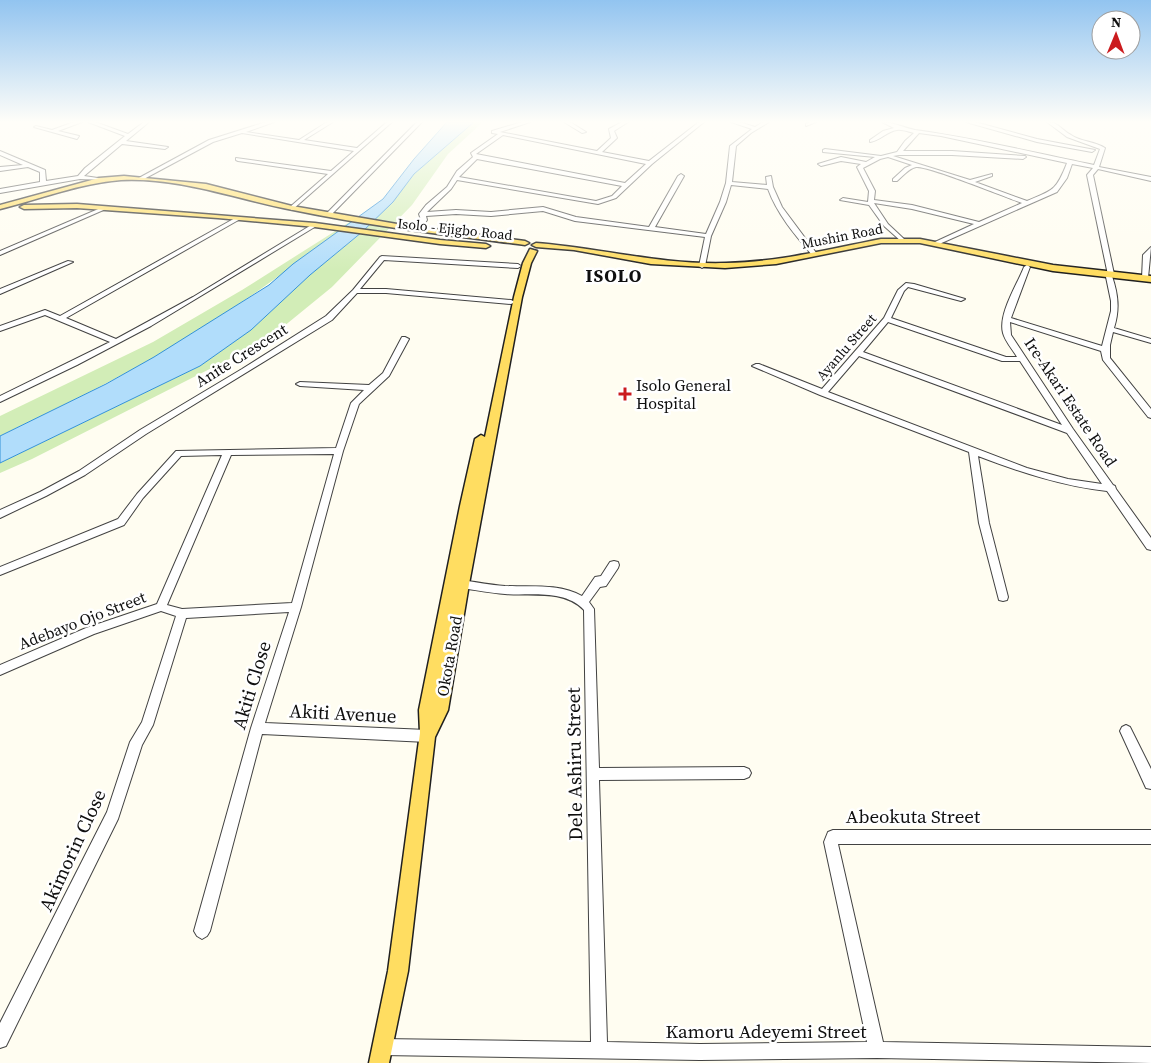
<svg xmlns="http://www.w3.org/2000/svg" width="1151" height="1063" viewBox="0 0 1151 1063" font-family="'Source Serif 4',serif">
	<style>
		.green { fill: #d2edb7 }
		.water { fill: #b1ddfb; stroke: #3291d8 }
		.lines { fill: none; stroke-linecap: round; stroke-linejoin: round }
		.minor-casing { stroke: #424242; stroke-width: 2 }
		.major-casing { stroke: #202020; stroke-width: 3 }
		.minor { fill: #fff; fill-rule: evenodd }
		.major { fill: #ffdd61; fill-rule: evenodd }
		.poi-dot { fill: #cb1b1e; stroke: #fff; stroke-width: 2 }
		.labels { text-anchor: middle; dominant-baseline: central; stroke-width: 5; stroke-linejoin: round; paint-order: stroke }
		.far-street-label { font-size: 14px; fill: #0f0f0f; stroke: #fff }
		.street-label { font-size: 16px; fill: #0f0f0f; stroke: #fff }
		.poi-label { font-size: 16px; fill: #0f0f0f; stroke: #fff; text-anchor: start }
		.far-district-label { font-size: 18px; font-weight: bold; letter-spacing: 1px; fill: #0f0f0f; stroke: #fff }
		.near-street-label { font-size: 19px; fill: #0f0f0f; stroke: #fff }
	</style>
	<rect width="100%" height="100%" fill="#fffdf1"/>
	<path class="green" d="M474,122H483L448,154L412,205L332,287L267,340L32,459L0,473V463L200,366L251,330L310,275L362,232L393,202L414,174Z
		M359,216C293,267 225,317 153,358C103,386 51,411 0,436V416L153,342L242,290Z"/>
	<path class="water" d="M447,122H474L414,174L393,202L362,232L310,275L251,330L200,366L0,463V436L106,384L154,357L269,285L293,264L383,199L414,159Z"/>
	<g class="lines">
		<defs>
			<path id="minor" d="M74,122H82L58,131L79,136L77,139L34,127L36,126L52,130Z
				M88,122H95L128,134L144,122H149L126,141L168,147L165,149L122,144L84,176L105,179L104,180L80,179L0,193V189L40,182V172L28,167L0,171V167L23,165L0,155V151L45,170L46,181L78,176L85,168L125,136Z
				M266,122H274L246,132L299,140L327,122H333L304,140L357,148L387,122H392L292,210L289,208L290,207L328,174L238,161L236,160V158L331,171L354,151L242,133L213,142L142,180L137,179L209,140Z
				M417,122H422L331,215H327V213Z
				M522,122H530L500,132L597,151L611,138L609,129L622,122H628L614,131L617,138L602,152L649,161L699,122H704L652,164L616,198L598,204L457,180L451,189L427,212L456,210L491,212L543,207L576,217L649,227L678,176L681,174L684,176L655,227L706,234L720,202L726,183L730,146L752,129L731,122H739L755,127L763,122H769L751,133L736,146L732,182L767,185L766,177L771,176L773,187L782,207L817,254L812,255C795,235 777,214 768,189L731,185L726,202L711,236L705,266L702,268L699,266L705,237L575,221L543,211L491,216L456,214L426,216L427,220L421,229L416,230L415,229L421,220L419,214L426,205L447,187L457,171L473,157L471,153L498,134L492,133V131ZM503,135L646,164L625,183L476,154ZM477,159L622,186L612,196L596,201L459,177Z
				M564,122H570L586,132L582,133Z
				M810,122H816L806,126V124Z
				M882,122C893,122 904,128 915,130C975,138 1035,153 1094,165L1100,149L1067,137L1047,122C1059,122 1061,130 1071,135C1081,142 1094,141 1105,148L1099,167L1151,177V181L1098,169L1093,175L1114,274L1112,276C1118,294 1120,309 1114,328L1151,339V343L1113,332L1110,345V358L1151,409V418L1148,417L1103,360L1101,351L1010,322L1011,335L1073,429L1113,485L1115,486L1116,489L1151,538V550L1147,549L1107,491C1062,486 1020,472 978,456L989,523L1008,597L1007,600L1003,601L999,600L979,523L969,452L820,395L752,366L756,364H759L822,389L884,318L898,290L906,283L914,284L965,299L961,301L908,287L904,291L891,318L1006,357H1017C1013,350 1005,341 1003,333C998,314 1017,285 1024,267L1027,265L1030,267L1011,318L1102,346L1111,311V301L1106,277L1108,275L1087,175L1093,168L1072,164L1067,178L1057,192L937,245L934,243L935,242L974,224L912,209L874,203L888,224L904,239V241L902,242L884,226L869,205L840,200L843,198L868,202L869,191L857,167L861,164L841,161L821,166L818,164L841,157L866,162L875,157L823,152V150L825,149L881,156L897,152L905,141L914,133C909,132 902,129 897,130C887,131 880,141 870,142V140L883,131L894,128ZM919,133L941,136L1067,163C1056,191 1053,190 1027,201L975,182L992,176V174L970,180L893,156L899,155H952L1023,159L1026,157L1025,156L952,151H903ZM888,157L912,165L905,168L893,179V181H897C903,176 908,169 916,167C927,165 1005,197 1022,203L979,222L912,205L874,200L875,191L863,168L880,159ZM888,322L1002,361H1020L1062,425L863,352ZM859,356L1067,433L1102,484L1068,479L1027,468L828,392Z
				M966,122H975L1037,139L1095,150L1092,152L1037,142Z
				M103,207L108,208L0,255V251Z
				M237,217L242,218L66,318L116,339L193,297L313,224L318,225L151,326L77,365L0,402V396L110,342L45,315L0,331V326L45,310L60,316Z
				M1151,247L1148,278L1145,280L1142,278L1143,255Z
				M382,256L518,264L521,266L518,268L384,260L360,289H386L511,300L515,302L511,304L386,293H357L332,320L146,434L85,475L46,496L0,518V510L40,492L79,471L140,430L242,369L326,316L353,290L380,257Z
				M68,261L73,262L0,294V289Z
				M402,337H405L409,339L389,376L359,404L343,451L301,607L265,723L427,730L431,732L433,736L431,740L427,742L262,734L210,931L207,936L202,939L197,936L194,931L251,728L289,612L186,618L153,725L142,745L118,819L6,1046L0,1048V1023L107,812L130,742L142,722L176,616L161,611L94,634L0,675V665L86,628L157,604L222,455L181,456L143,498L124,525L0,575V567L118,519L137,494L176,451L336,448L351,403L364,390L300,386L296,384L300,382L369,385L383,373ZM334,454L292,603L182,609L167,605L231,455Z
				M614,561L618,562L619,565L618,568L606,586L600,587L589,602L594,609L599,768L744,767L749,769L751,773L749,777L744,779L599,780L607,1042L700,1044L867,1042L824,842L828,832L833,830H1151V844H838L883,1042L1151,1047V1063L877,1058L700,1060L381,1055L375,1053L373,1047L375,1041L381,1039L591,1042L584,610C564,589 531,596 505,594C491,593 476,590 462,588L458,587L457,584L458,581L462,580C476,582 490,585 505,586C530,587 559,583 582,596L595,577L601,576L610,562Z
				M1126,725L1130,727L1151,769V789L1146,788L1120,731L1122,727Z"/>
			<path id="major" d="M124,176L206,184L292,206L397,224L525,241L529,243L525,245C447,235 369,226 293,210C236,199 180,177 121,180C80,183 40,199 0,209V205L99,178Z
				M77,204L315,223L440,240L486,244L490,246L486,248L440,244L315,227L218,218L77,208L24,209L20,207L24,205Z
				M881,239H920L1053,265L1151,276V282L1053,271L920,243H881L776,264L725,268L651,264L574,250L536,247L532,245L536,243C600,248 662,265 726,263C779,262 830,249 881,239Z
				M530,249L537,251L531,263L522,297L469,584L448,710L435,737L408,971L389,1063H369L388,971L420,733L419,710L460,506L475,439L481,435L485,437L514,297L523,263Z"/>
		</defs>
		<use href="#minor" class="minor-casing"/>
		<use href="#major" class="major-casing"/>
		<use href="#minor" class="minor"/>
		<use href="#major" class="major"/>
	</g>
	<linearGradient id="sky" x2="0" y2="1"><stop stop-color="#92c4f0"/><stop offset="0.45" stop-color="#fffef9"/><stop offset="1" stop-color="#fffef9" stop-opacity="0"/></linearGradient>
	<rect width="1151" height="271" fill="url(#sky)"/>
	<path class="poi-dot" d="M622.5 386.5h5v5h5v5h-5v5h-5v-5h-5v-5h5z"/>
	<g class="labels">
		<g class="far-street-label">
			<text transform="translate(455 229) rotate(6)">Isolo - Ejigbo Road</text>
			<text transform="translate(842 236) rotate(-11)">Mushin Road</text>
			<text transform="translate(846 347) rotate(-49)">Ayanlu Street</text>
		</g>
		<g class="street-label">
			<text transform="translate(241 355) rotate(-32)">Anite Crescent</text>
			<text transform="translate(1071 402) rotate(56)">Ire-Akari Estate Road</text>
			<text transform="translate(82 620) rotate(-21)">Adebayo Ojo Street</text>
			<text transform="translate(449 656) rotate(-80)">Okota Road</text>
		</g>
		<g class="poi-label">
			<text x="636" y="385">Isolo General<tspan x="636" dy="18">Hospital</tspan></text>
		</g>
		<g class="far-district-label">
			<text x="614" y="275">ISOLO</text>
		</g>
		<g class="near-street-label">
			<text transform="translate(251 685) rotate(-73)">Akiti Close</text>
			<text transform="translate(343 713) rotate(3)">Akiti Avenue</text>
			<text transform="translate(574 764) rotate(-91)">Dele Ashiru Street</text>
			<text x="913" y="816">Abeokuta Street</text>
			<text transform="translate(72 850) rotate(-65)">Akimorin Close</text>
			<text x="766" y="1031">Kamoru Adeyemi Street</text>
		</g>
	</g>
	<g transform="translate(1116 35) rotate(1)"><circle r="24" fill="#ffffff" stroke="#9f9f9f"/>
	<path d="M0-4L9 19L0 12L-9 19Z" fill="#cb1b1e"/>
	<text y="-8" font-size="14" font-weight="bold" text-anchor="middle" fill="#0f0f0f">N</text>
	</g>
</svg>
